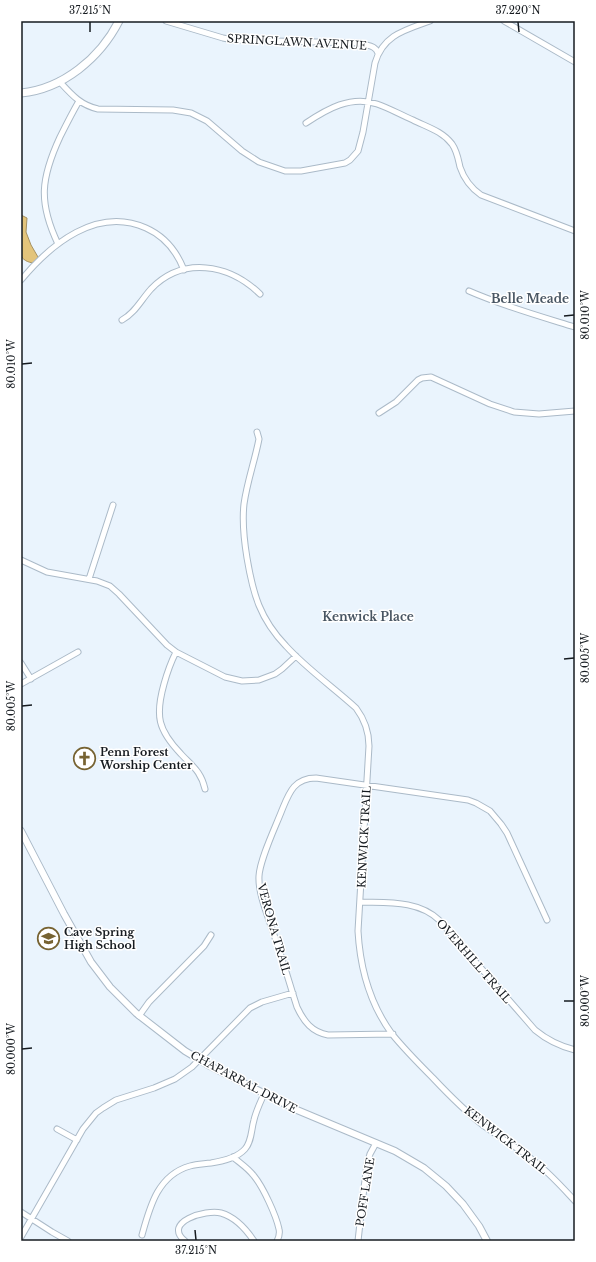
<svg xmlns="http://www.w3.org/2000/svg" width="596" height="1262" viewBox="0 0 596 1262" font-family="'Libre Baskerville',serif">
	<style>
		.water { fill: #e3c47b; stroke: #a69160 }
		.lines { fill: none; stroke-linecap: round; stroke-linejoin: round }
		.minor-casing { stroke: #abbac8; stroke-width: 7 }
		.tertiary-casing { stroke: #abbac8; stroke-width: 8 }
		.secondary-casing { stroke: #abbac8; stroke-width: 9 }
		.minor { stroke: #fff; stroke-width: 5 }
		.tertiary { stroke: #fff; stroke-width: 6 }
		.secondary { stroke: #fff; stroke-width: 7 }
		.ticks { fill: none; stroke: #161b20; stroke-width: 1.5 }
		.labels { text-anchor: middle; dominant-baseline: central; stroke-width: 3; stroke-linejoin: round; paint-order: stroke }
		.street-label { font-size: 11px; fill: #161b20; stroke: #fff }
		.poi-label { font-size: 11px; font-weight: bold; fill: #161b20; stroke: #fff; text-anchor: start }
		.neighbourhood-label { font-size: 12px; font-weight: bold; fill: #495663; stroke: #fff }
		.neatline { fill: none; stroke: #161b20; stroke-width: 1.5 }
		.ticks-label { font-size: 10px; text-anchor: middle; fill: #161b20 }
	</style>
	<rect width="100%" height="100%" fill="#eaf4fd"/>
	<path class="water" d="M21,215L27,218L26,232L31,245L38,257L35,263C30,263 24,261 21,256Z"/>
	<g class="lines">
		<defs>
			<path id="minor" d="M166,21L223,38L233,40L360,43C368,46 375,45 378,53
				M504,21L575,62
				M59,81C71,94 80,105 98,109L173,110L191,113L207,121L242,151L259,162L285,171H301L345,163L350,160L358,151L363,132L375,63C383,35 405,30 430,21
				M306,123C327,109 351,95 377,104C389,108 401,115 413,120C427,127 442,131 452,144C457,151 458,158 460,167C464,179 471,188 481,195L575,231
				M58,244C38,202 41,178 60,137C66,125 72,113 79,101
				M21,280C51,244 97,206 146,228C164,236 177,252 184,270
				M469,291C503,306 539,316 575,327
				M122,320C135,313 141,300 151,289C183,256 229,264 260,294
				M379,413L396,402L418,380L422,378L431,377L490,404L514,412L539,414L575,411
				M257,432L259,439C255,460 247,482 244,504C242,522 244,540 247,558C253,594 260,619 286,646C307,669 333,687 356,708C365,720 369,731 369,746L358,931C360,967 370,1004 392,1034C405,1050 419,1064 433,1078C449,1095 466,1112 484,1126C499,1137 515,1146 529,1157C547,1170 561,1186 575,1201
				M21,560L47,572L97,581L110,586L119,594L167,645L176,652L225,677L242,681L259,680L275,674L282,669L296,656
				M89,579L113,505
				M176,652C171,662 167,673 164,684C155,716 158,730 181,754C192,766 201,771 205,789
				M21,663L31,679
				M21,684L78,652
				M360,902C387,903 418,900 439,920L535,1030C547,1040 559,1046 575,1050
				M139,1016L149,1002L204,946L211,935
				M393,1034L328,1035C312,1032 304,1022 297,1007C289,982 282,957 273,932C268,916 258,894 259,876C260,859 275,828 282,810C289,793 294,778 316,778L468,800L476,803L490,811L501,824L507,833L547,920
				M57,1129L77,1140
				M233,1157C240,1163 248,1168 254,1176C263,1187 276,1215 279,1229C280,1233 279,1237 277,1241
				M21,1212L52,1232L68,1241
				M142,1235C150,1206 158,1175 190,1166C197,1164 204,1164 211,1163C223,1161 237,1158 245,1149C252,1141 251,1130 254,1120C256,1111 260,1103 264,1094
				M21,1237L83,1129L96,1113L103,1108L116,1100L154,1088L175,1079L192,1067L250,1008L262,1002L293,993
				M185,1241C162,1222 206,1209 221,1213C235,1217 246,1229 254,1241
				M358,1241L363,1196L367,1164L370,1154L376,1143"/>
			<path id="tertiary" d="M21,831L64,914L91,962L110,987L136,1013L185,1051L210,1066L297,1110L395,1151L424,1168L446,1186L463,1204L479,1226L487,1241"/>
			<path id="secondary" d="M21,93C63,89 100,58 119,21"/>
		</defs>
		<use href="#minor" class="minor-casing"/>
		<use href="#tertiary" class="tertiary-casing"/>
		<use href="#secondary" class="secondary-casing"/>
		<use href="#minor" class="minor"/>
		<use href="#tertiary" class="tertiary"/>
		<use href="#secondary" class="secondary"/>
	</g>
	<path class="ticks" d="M90,22V32M518,22L519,32M564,316L574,315M22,364L32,363M564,659L574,658M22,706L32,705M564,1001H574M22,1049L32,1048M195,1230L196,1240"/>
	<defs>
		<symbol id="church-ring" viewBox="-11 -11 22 22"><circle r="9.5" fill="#fff" stroke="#776332" stroke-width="1.5"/><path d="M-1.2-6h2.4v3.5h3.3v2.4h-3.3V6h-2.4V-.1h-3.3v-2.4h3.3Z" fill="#776332"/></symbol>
		<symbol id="school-ring" viewBox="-11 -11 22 22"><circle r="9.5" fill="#fff" stroke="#776332" stroke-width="1.5"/><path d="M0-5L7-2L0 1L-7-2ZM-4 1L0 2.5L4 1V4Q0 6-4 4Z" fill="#776332"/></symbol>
	</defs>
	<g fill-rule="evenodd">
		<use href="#church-ring" x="72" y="746" width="25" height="25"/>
		<use href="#school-ring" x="36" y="926" width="25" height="25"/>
	</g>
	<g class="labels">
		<g class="street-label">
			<text transform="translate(297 42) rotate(3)">SPRINGLAWN AVENUE</text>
			<text transform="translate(364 837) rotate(-87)">KENWICK TRAIL</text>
			<text transform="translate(274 929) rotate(74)">VERONA TRAIL</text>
			<text transform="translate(474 961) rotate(49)">OVERHILL TRAIL</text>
			<text transform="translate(244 1082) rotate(28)">CHAPARRAL DRIVE</text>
			<text transform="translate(506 1140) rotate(38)">KENWICK TRAIL</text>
			<text transform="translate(365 1192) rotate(-81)">POFF LANE</text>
		</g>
		<g class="poi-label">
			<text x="100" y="752">Penn Forest<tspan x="100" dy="13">Worship Center</tspan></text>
			<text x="64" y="932">Cave Spring<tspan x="64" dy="13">High School</tspan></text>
		</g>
		<g class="neighbourhood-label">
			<text x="530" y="298">Belle Meade</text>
			<text x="368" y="616">Kenwick Place</text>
		</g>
	</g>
	<rect width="596" height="1262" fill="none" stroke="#ffffff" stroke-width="44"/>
	<rect x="22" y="22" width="552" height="1218" class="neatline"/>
	<g class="ticks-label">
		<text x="90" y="14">37.215°N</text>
		<text x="518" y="14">37.220°N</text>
		<text transform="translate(585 315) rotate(-90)" y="4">80.010°W</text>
		<text transform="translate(11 364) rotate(-90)" y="4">80.010°W</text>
		<text transform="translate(585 658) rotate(-90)" y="4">80.005°W</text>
		<text transform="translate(11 706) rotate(-90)" y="4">80.005°W</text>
		<text transform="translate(585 1001) rotate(-90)" y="4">80.000°W</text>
		<text transform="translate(11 1049) rotate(-90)" y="4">80.000°W</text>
		<text x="196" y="1254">37.215°N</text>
	</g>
</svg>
